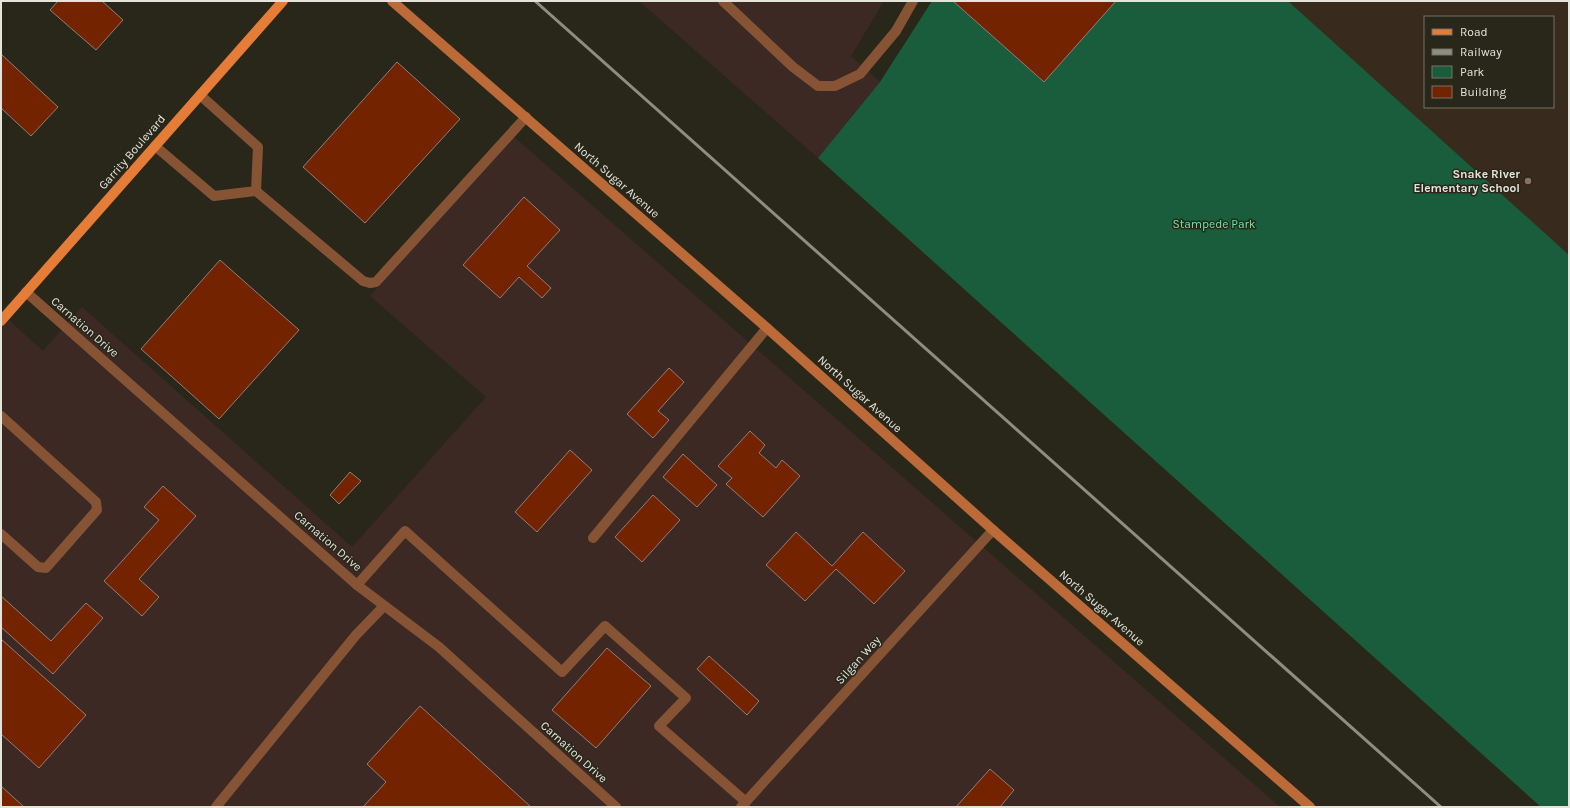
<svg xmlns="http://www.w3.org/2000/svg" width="1570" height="808" viewBox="0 0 1570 808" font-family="Karla,sans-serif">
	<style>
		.industrial { fill: #3c2924 }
		.education { fill: #382b1d; fill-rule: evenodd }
		.green { fill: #195d3d }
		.building { fill: #732300; stroke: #907f79 }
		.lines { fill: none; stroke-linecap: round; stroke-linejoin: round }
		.lane { stroke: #865335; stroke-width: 10 }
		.street { stroke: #865335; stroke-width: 10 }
		.secondary { stroke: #bc6b38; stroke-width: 10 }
		.primary { stroke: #e57c37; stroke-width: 10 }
		.rail { stroke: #8e8d82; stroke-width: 3 }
		.education-dot { fill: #8d6e63; stroke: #29271a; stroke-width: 1.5 }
		.labels { text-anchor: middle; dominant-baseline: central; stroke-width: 3; stroke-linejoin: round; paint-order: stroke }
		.street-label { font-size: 12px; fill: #e5e4db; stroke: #29271a }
		.poi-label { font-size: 12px; font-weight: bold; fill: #e5e4db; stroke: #29271a; text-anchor: end }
		.park-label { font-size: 12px; fill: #66eaa8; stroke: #29271a }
	</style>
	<rect width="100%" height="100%" fill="#29271a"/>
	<path class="industrial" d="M639,1H884L851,56L880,82L818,158Z
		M513,136L1280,807H1V313L43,351L82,307L352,547L486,397L370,296Z"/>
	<path class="education" d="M1288,1H1569V255ZM1425,17H1553V107H1425Z"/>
	<path class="green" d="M932,1H1288L1569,255V807H1541L818,158L880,82Z"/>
	<path class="building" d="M58,1H102L123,20L96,50L50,10Z
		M953,1H1116L1044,82Z
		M1,54L58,107L31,136L1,108Z
		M397,62L460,119L365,223L303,167Z
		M524,197L560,230L527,266L551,288L542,298L519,277L500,298L463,265Z
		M220,260L299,330L219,419L141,349Z
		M669,368L684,382L658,411L669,420L653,438L627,414Z
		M750,431L765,445L759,453L776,468L782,460L800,476L763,517L726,484L732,478L718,466Z
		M570,450L592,470L537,532L515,512Z
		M683,454L717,485L697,507L663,477Z
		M350,472L361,481L339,504L330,495Z
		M163,486L196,516L139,579L159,597L142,616L104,581L159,520L144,507Z
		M653,495L680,520L642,562L615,537Z
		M796,532L832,566L863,532L905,571L874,604L836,569L805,601L766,565Z
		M1,596L51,641L86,603L103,618L53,674L1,627Z
		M1,639L86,715L39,768L1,734Z
		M607,648L651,686L596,748L552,710Z
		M709,656L759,701L747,715L697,669Z
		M420,706L531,807H363L386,782L367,764Z
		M990,769L1014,790L1000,807H956Z
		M1,786L24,807H1Z"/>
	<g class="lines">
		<path class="lane" d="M723,1L793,67L818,86H835L860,74L896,31
			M200,95L258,147L256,191
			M155,146L214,196L256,191L363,281L370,283L376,282L526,117
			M1,416L96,502L97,510L46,568L38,567L1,534
			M593,538L767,328
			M357,585L405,531L562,672L605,626L686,698L659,726L746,802
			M216,807L356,635L384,606"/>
		<path class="street" d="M896,31L913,1
			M26,292L357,585L439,647L616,807
			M741,807L993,530"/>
		<path class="secondary" d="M392,1L767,328L993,530L1310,807"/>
		<path class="primary" d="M1,321L283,1"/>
		<path class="rail" d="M535,1L1441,807"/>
	</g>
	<circle class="education-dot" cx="1528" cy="181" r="4"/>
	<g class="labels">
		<g class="street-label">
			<text transform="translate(132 152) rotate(-49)">Garrity Boulevard</text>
			<text transform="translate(617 180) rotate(41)">North Sugar Avenue</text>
			<text transform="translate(85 327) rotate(41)">Carnation Drive</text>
			<text transform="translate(860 394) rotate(42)">North Sugar Avenue</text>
			<text transform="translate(328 541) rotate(41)">Carnation Drive</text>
			<text transform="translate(1102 608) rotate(41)">North Sugar Avenue</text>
			<text transform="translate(858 660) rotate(-48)">Silgan Way</text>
			<text transform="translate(574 752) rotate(42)">Carnation Drive</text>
		</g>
		<g class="poi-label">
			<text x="1520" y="174">Snake River<tspan x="1520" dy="14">Elementary School</tspan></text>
		</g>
		<g class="park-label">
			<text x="1214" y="224">Stampede Park</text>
		</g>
	</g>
	<rect width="1570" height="808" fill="none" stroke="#e5e4db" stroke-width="4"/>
	<rect x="1424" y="16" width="130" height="92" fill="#29271a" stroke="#747367"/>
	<rect x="1432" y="29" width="20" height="6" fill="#e57c37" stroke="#747367"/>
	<text x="1460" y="36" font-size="12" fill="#e5e4db">Road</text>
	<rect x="1432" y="49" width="20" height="6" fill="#8e8d82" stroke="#747367"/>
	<text x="1460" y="56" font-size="12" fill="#e5e4db">Railway</text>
	<rect x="1432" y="66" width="20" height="12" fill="#195d3d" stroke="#747367"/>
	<text x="1460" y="76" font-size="12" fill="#e5e4db">Park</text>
	<rect x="1432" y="86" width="20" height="12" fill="#732300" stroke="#747367"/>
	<text x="1460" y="96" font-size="12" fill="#e5e4db">Building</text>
</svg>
